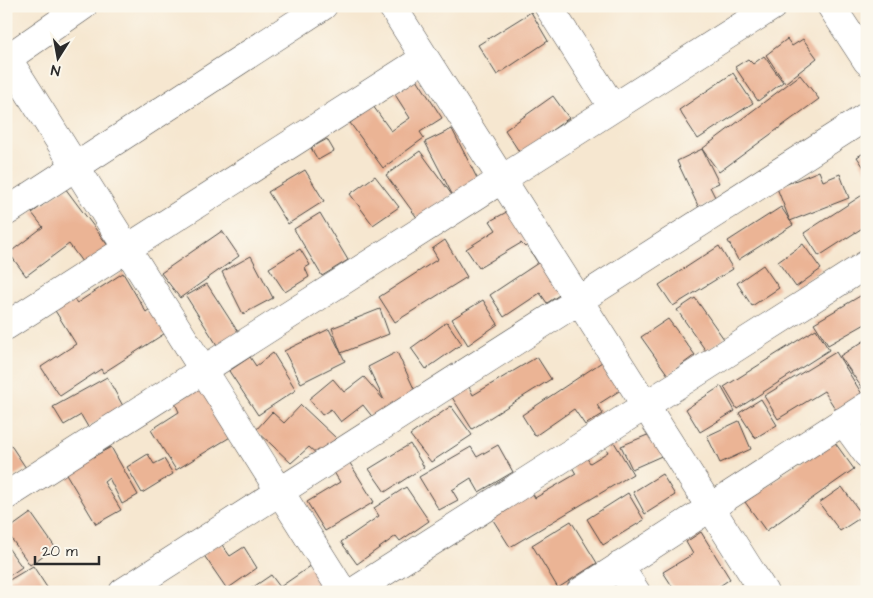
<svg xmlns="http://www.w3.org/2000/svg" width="873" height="598" viewBox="0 0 873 598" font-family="'Architects Daughter',sans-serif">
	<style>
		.building { fill: #ebb495 }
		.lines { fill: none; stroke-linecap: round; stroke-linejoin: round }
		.minor-casing { stroke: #494744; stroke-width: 29 }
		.minor { stroke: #fff; stroke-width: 28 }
	</style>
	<rect width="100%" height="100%" fill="#fbf7ec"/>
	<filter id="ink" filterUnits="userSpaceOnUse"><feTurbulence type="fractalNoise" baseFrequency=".02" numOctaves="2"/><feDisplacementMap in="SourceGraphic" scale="10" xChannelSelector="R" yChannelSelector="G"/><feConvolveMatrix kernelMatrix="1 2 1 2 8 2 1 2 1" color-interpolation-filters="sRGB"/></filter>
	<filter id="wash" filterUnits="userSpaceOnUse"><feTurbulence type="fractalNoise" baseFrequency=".0096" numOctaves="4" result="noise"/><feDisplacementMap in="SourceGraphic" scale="20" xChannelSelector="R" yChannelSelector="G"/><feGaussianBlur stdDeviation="1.12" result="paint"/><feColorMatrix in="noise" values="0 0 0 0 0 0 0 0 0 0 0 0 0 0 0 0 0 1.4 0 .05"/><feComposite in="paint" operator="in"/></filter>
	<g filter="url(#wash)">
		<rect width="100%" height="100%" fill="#f6e7d0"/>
		<g id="blocks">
			<path class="building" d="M531,12L548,41L497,75L478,45Z
				M787,39L792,46L803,39L817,58L785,83L766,55Z
				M764,56L783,82L758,101L735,67L748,59L753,64Z
				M733,73L753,103L698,139L679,110Z
				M800,75L819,99L719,172L702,149L719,183L710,187L716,199L699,208L677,161L702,149Z
				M417,79L442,118L420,132L424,138L383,168L350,123L373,106L391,131L410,118L394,93Z
				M553,96L569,118L520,153L505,130Z
				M452,129L479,182L453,196L425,142Z
				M327,139L334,151L318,160L311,148Z
				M420,151L452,195L418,219L386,175Z
				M867,151V172L857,157Z
				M305,170L324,201L288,224L268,192Z
				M819,171L823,181L840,174L849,198L790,221L777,188Z
				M375,176L399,207L373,225L350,194Z
				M65,188L109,247L85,266L69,244L26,276L9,253L43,227L32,213Z
				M867,192V225L819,256L804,233Z
				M781,207L793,225L738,260L728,241Z
				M514,208L534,241L525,247L521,243L479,268L466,249L496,230L490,221Z
				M320,213L348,260L322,276L294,229Z
				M222,231L239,256L180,298L161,273Z
				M445,240L467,277L395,322L379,297L438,259L432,249Z
				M803,244L821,269L796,287L778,262Z
				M541,245L570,288L547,303L540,293L504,317L490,295L538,263L531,252Z
				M719,246L733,269L673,306L659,285Z
				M300,249L310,265L305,268L309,277L285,292L269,268Z
				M251,256L273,298L243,314L222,272Z
				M763,265L779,288L752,306L737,283Z
				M123,273L146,312L155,305L170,330L103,373L101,369L60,396L41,367L76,344L54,309L73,298L77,303Z
				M207,284L238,332L217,345L186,296Z
				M867,292V323L828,345L814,323Z
				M695,298L724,339L706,351L677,310Z
				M483,300L498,324L468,345L452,319Z
				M380,309L389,334L341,353L345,361L301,383L284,351L329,329L341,353L332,328Z
				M668,319L695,355L668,375L641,337Z
				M447,322L462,344L426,369L411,348Z
				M816,329L829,350L737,409L724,387Z
				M867,339V389L864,391L840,356Z
				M397,352L416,393L374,419L363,405L341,422L331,409L322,415L309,399L333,379L344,392L364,377L384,400L368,367Z
				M836,352L862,394L836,410L824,391L778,419L764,396Z
				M273,353L296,390L258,415L229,371L250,357L256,366Z
				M611,356L630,384L597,405L603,414L585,425L574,409L535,436L522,415Z
				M537,357L551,379L472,429L450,394L467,383L473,395Z
				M107,377L123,406L88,427L81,415L64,425L53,407Z
				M721,386L735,411L700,432L686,409Z
				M201,387L232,436L176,470L151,430L179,412L175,403Z
				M761,399L777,425L755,438L739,413Z
				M301,405L336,438L319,456L309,447L291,463L256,430L272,412L284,423Z
				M451,406L472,435L431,462L410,435Z
				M739,421L751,449L720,463L707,436Z
				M657,431L666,454L632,469L621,446Z
				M611,437L633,474L510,547L488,512L530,488L535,498L576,474L569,462L583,452L590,463L608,452L602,442Z
				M6,438L26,468L6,481Z
				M833,440L854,469L766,531L745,502Z
				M410,444L424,467L385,492L369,469Z
				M498,445L513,472L479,492L471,478L452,490L458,500L439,510L419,477L471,447L477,457Z
				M111,447L138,495L122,504L109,478L104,482L121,510L96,524L65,472Z
				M148,454L154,464L164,459L173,474L142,493L127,467Z
				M348,460L374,502L325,531L307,502L340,482L332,469Z
				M662,474L675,495L645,514L633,492Z
				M406,487L429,521L400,541L396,536L357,564L341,542L379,516L374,508Z
				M842,487L863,516L840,531L819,503Z
				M628,493L644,520L603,545L587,519Z
				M31,513L55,547L30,565L6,531Z
				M571,521L597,563L558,588L532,545Z
				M701,532L730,579L711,592H676L663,572L693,554L686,542Z
				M220,542L230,556L244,547L257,568L227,589L203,554Z
				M6,545L22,567L6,578Z
				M315,563L328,583L315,592H246L271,575L280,587Z
				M33,566L50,592H10L6,582Z"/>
		</g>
	</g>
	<g filter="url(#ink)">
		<use href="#blocks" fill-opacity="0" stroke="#494744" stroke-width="1"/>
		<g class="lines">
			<defs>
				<path id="minor" d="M392,6L764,592
					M548,6L613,108
					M831,6L867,61
					M6,56L343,592
					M8,58L83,6
					M6,212L323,6
					M6,326L425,58
					M843,421L867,454
					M6,496L773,6
					M619,566L636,592
					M123,592L867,116
					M353,592L867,264
					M580,592L867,406"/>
			</defs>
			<use href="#minor" class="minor-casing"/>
			<use href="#minor" class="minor"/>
		</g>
	</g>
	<rect width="873" height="598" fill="none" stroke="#fbf7ec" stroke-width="25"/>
	<g transform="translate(58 58) rotate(191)" stroke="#fbf7ec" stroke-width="4" paint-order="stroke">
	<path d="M0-4L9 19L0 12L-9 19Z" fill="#2b2b2b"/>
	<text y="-8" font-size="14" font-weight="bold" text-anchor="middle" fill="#2b2b2b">N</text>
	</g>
	<path d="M35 556v8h64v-8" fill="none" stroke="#2b2b2b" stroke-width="2.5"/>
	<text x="42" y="556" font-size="15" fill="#2b2b2b" stroke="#fbf7ec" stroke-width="4" paint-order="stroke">20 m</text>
</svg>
